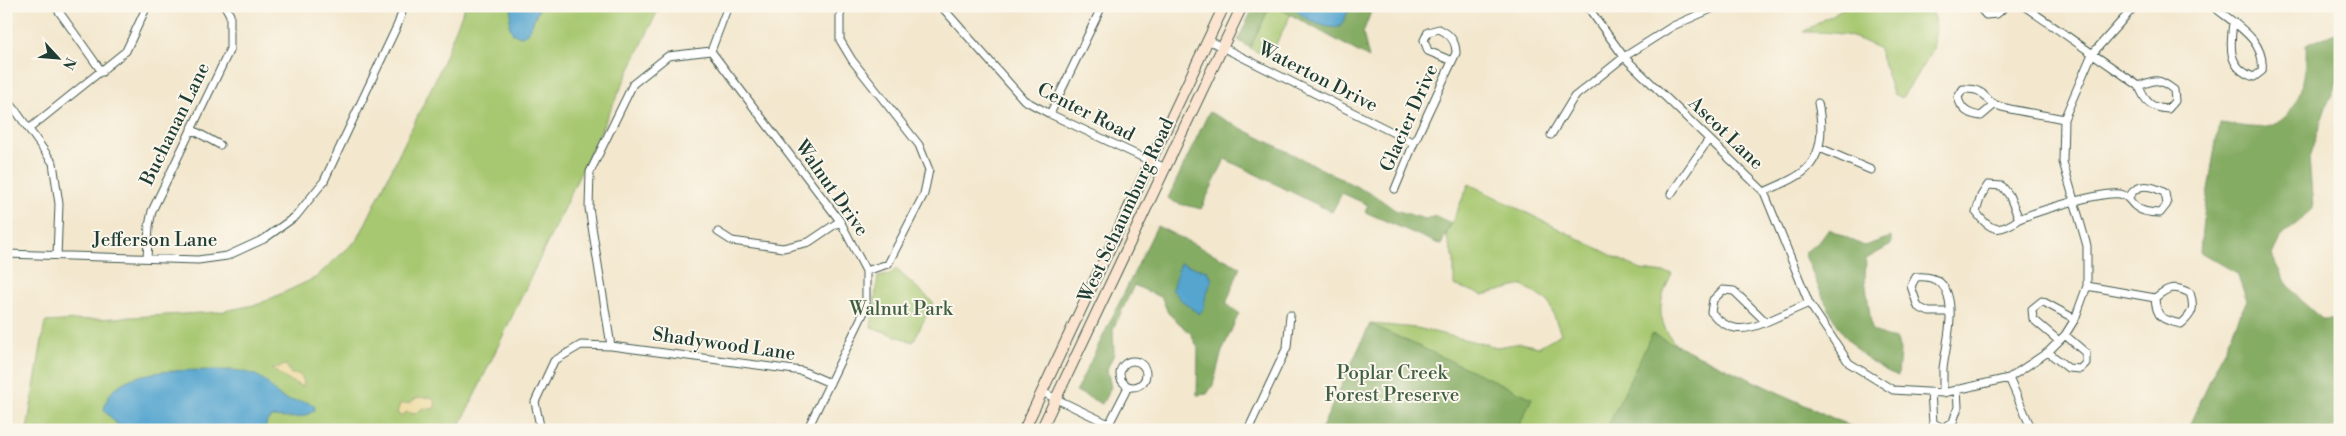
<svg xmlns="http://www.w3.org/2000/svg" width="2346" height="436" viewBox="0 0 2346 436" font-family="'Libre Bodoni',serif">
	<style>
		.green { fill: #a7c871; stroke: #638252 }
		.forest { fill: #85ac63; stroke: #52744c }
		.sand { fill: #eeda9e; stroke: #868c69 }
		.water { fill: #55a5cf; stroke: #3a7182 }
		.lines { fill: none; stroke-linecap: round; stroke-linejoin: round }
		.minor-casing { stroke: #3f564b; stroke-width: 9 }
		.secondary-casing { stroke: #3f564b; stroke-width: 12 }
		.minor { stroke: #fff; stroke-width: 7 }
		.secondary { stroke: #fce5d0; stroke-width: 10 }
		.labels { text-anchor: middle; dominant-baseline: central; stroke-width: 4; stroke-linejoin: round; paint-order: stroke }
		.street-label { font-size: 19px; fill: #1f3d34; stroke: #fbf7ec }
		.park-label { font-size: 19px; fill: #416043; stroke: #fbf7ec }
	</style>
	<rect width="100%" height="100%" fill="#fbf7ec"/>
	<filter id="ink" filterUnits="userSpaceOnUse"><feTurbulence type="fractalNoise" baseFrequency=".02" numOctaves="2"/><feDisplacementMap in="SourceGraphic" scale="10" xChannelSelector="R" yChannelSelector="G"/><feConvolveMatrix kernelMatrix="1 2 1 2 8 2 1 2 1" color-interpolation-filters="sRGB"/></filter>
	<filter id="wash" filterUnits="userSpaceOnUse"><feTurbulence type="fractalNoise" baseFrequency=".0096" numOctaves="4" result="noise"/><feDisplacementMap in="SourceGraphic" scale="20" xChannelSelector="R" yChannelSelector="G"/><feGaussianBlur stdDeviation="1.12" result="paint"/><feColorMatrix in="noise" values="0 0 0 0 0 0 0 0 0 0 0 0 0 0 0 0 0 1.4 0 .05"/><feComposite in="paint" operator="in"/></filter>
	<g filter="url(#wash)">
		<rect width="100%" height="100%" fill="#f3e7cd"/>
		<path class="green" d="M465,6H660L458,430H27L45,322L219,312L259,304L315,278L358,239L437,76Z
			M1270,6H1275L1291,14L1269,58L1250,48Z
			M1847,6H1931L1936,28L1933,50L1902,98L1893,94L1879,49C1851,33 1835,32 1803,32Z
			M1469,184L1641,270L1672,274C1658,302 1655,319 1676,345L1858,430H1321L1370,324L1417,328L1497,347L1521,343L1538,347L1561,334L1548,301L1522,285L1483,295L1454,285V260L1446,235Z
			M896,269L933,302L913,342L871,327L878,277L889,275Z"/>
		<path class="forest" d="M1254,6H1270L1250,48L1238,40Z
			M1275,6H1373L1363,33L1369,58Z
			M2340,31V76L2326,107L2309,158L2313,209L2280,238L2272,255C2282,282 2300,301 2322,319H2340V430H2187L2247,300L2237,273L2200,252L2203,220L2219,123C2233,124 2252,129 2266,127C2299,121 2308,72 2306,45Z
			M1209,112L1377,197L1395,210L1425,219L1436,216L1451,223L1441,245L1365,212L1368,205L1342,193L1332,212L1225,159L1201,209C1189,205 1178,206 1168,198Z
			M1157,226L1240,267L1226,304L1239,313L1222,351L1213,385L1207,394L1197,395L1198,348L1191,334L1168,313L1162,298L1134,285L1113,329L1114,354L1107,369L1111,387L1102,404L1076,391Z
			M1829,229L1864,246L1891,237V245L1866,259L1865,279L1872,330L1886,337L1897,339L1900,351L1898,376C1841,353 1827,306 1804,253L1820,241Z
			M1370,324L1532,398L1517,430H1321Z
			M1652,334L1676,345L1858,430H1606Z"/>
		<path class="sand" d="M286,365L291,374H298C303,378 305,381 303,387L286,379L272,369Z
			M430,397L436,402L434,409L423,408L415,414L407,412L401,416L397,413L400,404L410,403L416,398Z"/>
		<path class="water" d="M512,6H540L528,33L521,36L513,34L509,25Z
			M1292,6H1351L1340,27C1324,30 1302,18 1292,6Z
			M1180,263L1207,271L1212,279C1209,290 1204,297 1204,308L1199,314L1182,301L1172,289Z
			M232,370C246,372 258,373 268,384C274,390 276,395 285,399C295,403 304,399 314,405L315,410C302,420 288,418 272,417L267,421L265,430H122L104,410C111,361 197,372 232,370Z"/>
	</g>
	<g filter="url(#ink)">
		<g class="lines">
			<defs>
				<path id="minor" d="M55,6L102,72
					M728,6L711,51L840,221L866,271V308L807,430
					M844,6L840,15V40L852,60L919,145L929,170L924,194L888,264L866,271
					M941,6L1024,100L1050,114L1165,168
					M1587,6L1624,57L1764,192L1809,303L1849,363L1893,390L1943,393L2009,378L2048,352L2065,335L2075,319L2087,286V246L2063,162L2064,119L2092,54L2135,6
					M1978,6L1986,15L1997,14L2006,6
					M2024,6L2139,86C2145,102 2151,108 2168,109L2175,101L2174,90C2159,78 2156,79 2139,86
					M2213,6C2234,24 2266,39 2262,71L2254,77C2227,68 2230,46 2233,23
					M1208,40L1414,143
					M6,97L53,163L59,204L57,256
					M1994,105L1981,116C1968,114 1961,110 1958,97L1963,89C1988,88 1981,99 1996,105C2011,111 2046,115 2064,119
					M1050,114L1102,6
					M30,128L126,51L147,6
					M191,129L220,145
					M1551,135L1574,97L1624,57L1673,26L1718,6
					M1820,148L1871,170
					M1395,189L1414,143L1456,53C1456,41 1450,34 1439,29L1428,32L1424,40L1428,51L1452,61
					M1764,192C1776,186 1792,181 1803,172C1824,155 1823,127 1818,103
					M1671,194L1709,139
					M2019,219C2000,233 1990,232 1976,212L1981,196L1988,185L2002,186L2009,195L2019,219C2038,211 2102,191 2120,194C2129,196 2129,201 2135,206C2141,212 2151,213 2160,213L2167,204L2165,193C2151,185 2138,182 2129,197
					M718,232L732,241L783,248L809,242L840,221
					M6,254L198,260L227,256L264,239L296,216L324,181L398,24L404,6
					M147,258L149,226L152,211L230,49V15L225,6
					M2087,286L2155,298C2156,318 2163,320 2181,324C2193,314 2195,307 2190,293C2174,285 2168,287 2155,298
					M1766,322C1744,332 1727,332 1711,312L1713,300L1723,290L1734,291L1766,322L1809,303
					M2059,341L2033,319L2032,309L2042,301L2075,319
					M611,346L589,208L590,172L633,84L668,56L711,51
					M2048,352L2068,368L2080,369L2086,363V353L2065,335
					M1120 374a13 13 0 1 1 26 0a13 13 0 1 1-26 0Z
					M2009,378L2032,430
					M1042,392L1121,430
					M1931,392L1933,423L1943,428L1953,422L1958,407L1957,389
					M1943,393C1943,385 1943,377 1943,369C1946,340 1968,272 1916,277L1911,286L1918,307L1929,312H1950
					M1109,424L1128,387
					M546,430L540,426L535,402L554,361L581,345L611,346L802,371L830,383
					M1248,430L1287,347L1290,315"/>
				<path id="secondary" d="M1024,430L1224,6
					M1041,430L1242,6"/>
			</defs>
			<use href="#minor" class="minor-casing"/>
			<use href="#secondary" class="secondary-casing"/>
			<use href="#minor" class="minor"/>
			<use href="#secondary" class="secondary"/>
		</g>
	</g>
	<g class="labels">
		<g class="street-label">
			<text transform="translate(1318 77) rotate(27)">Waterton Drive</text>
			<text transform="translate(1086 112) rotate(27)">Center Road</text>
			<text transform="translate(1409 118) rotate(-66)">Glacier Drive</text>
			<text transform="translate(175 124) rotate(-64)">Buchanan Lane</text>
			<text transform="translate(1726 133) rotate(44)">Ascot Lane</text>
			<text transform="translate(832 188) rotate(55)">Walnut Drive</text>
			<text transform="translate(1126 210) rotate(-65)">West Schaumburg Road</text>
			<text x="155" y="240">Jefferson Lane</text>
			<text transform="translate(724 344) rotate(8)">Shadywood Lane</text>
		</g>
		<g class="park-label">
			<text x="901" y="309">Walnut Park</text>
			<text x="1392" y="373">Poplar Creek<tspan x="1392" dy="22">Forest Preserve</tspan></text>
		</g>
	</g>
	<rect width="2346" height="436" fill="none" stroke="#fbf7ec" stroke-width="25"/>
	<g transform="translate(58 58) rotate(116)" stroke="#fbf7ec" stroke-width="4" paint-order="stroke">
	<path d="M0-4L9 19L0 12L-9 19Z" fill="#1f3d34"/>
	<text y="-8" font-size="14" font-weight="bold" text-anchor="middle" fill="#1f3d34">N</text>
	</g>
</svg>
